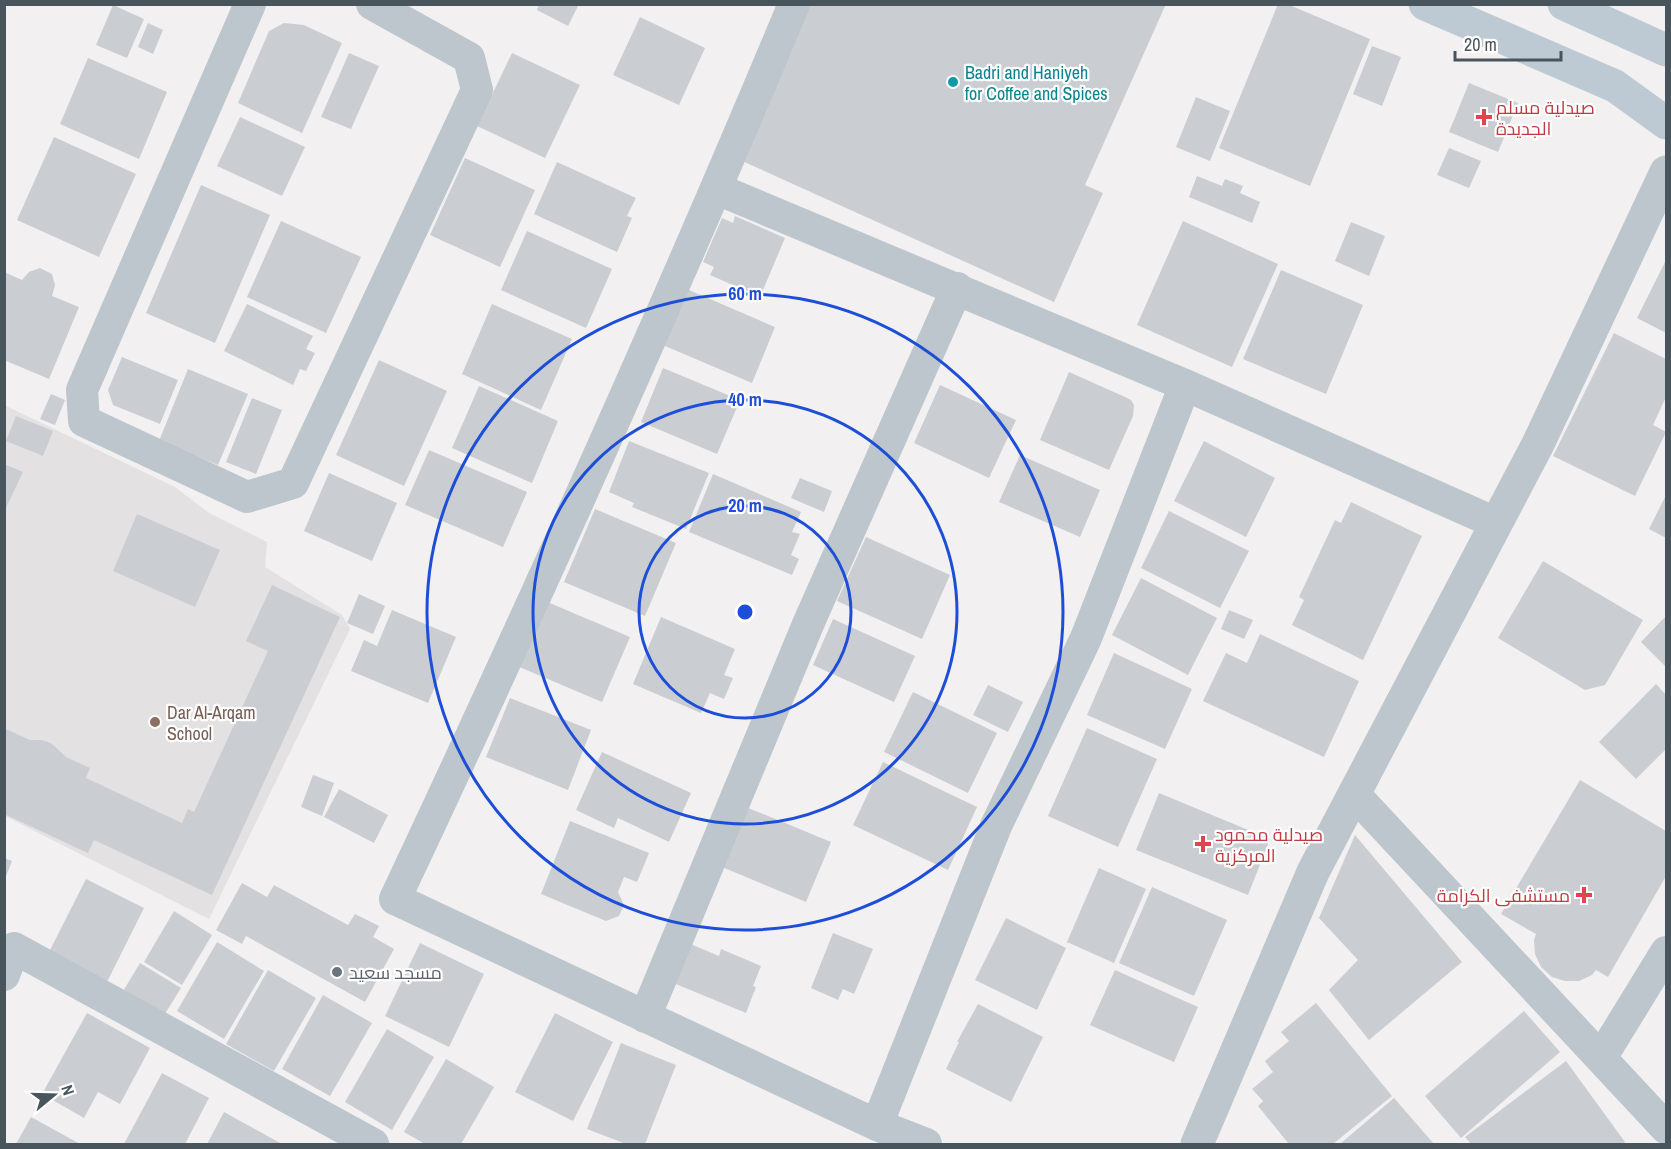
<svg xmlns="http://www.w3.org/2000/svg" width="1671" height="1149" viewBox="0 0 1671 1149" font-family="'Archivo Narrow',Cairo,sans-serif">
	<style>
		.education { fill: #e3e1e2 }
		.building { fill: #caced2 }
		.lines { fill: none; stroke-linecap: round; stroke-linejoin: round }
		.minor { stroke: #bcc6cc; stroke-width: 32 }
		.tertiary { stroke: #bcc6cc; stroke-width: 33 }
		.secondary { stroke: #becad3; stroke-width: 33 }
		.ring { fill: none; stroke: #1d4ed8; stroke-width: 3 }
		.culture-dot { fill: #0f9aa8; stroke: #fff; stroke-width: 2 }
		.health-dot { fill: #e0444e; stroke: #fff; stroke-width: 2 }
		.education-dot { fill: #8d6e63; stroke: #fff; stroke-width: 2 }
		.worship-dot { fill: #6b7280; stroke: #fff; stroke-width: 2 }
		.labels { text-anchor: middle; dominant-baseline: central; stroke-width: 4.5; stroke-linejoin: round; paint-order: stroke }
		.culture-label { font-size: 18px; fill: #0d838f; stroke: #fff; text-anchor: start }
		.health-label { font-size: 18px; fill: #be3a42; stroke: #fff; text-anchor: start }
		.education-label { font-size: 18px; fill: #785e54; stroke: #fff; text-anchor: start }
		.worship-label { font-size: 18px; fill: #5b616d; stroke: #fff; text-anchor: start }
		.centre { fill: #1d4ed8; stroke: #fff; stroke-width: 3 }
		.ring-label { font-size: 18px; text-anchor: middle; font-weight: bold; fill: #1d4ed8; stroke: #fff; stroke-width: 4.5; stroke-linejoin: round; paint-order: stroke }
	</style>
	<rect width="100%" height="100%" fill="#f2f0f0"/>
	<path class="education" d="M4,405L175,487L209,513L267,542L265,567L342,615L350,629L209,919L5,816Z"/>
	<path class="building" d="M539,4H579L568,26L537,10Z
		M809,4H1166L1085,185L1103,193L1054,302L740,160Z
		M1278,4H1287L1370,39L1310,186L1219,148Z
		M113,5L144,19L127,58L96,45Z
		M640,17L705,48L679,105L613,75Z
		M148,23L163,30L153,54L138,47Z
		M284,23L304,25L342,43L302,133L238,103L269,31Z
		M1372,46L1401,57L1382,106L1353,94Z
		M349,53L379,66L351,129L321,117Z
		M512,53L580,85L545,158L477,126Z
		M88,58L167,92L139,159L60,124Z
		M1469,83L1518,103L1498,152L1449,132Z
		M1196,97L1230,111L1210,161L1176,147Z
		M240,117L305,147L282,196L217,166Z
		M54,137L136,174L99,257L17,220Z
		M1449,148L1481,161L1469,188L1437,175Z
		M465,158L535,190L500,267L430,235Z
		M557,162L636,198L627,216L632,218L617,252L534,214Z
		M1197,176L1222,186L1225,179L1243,186L1240,193L1260,202L1252,223L1189,197Z
		M201,185L270,215L215,343L146,313Z
		M735,216L785,238L760,297L710,275L714,267L703,262L722,218L733,223Z
		M281,221L361,257L326,333L247,297Z
		M1183,221L1278,264L1232,367L1137,325Z
		M1351,222L1385,236L1369,276L1335,261Z
		M527,231L612,269L586,328L501,290Z
		M1666,260V333L1637,318Z
		M40,268L52,274L55,285L52,296L79,307L49,379L4,360V272L22,280L29,272Z
		M1281,270L1363,305L1326,394L1243,359Z
		M682,287L775,327L752,383L658,343Z
		M247,304L313,336L306,349L315,353L306,371L300,369L293,385L224,351Z
		M492,304L572,339L541,410L462,374Z
		M1614,333L1666,359V397L1653,425L1666,432L1635,496L1553,456Z
		M122,357L178,380L160,424L113,405L108,390Z
		M379,360L447,391L404,486L336,455Z
		M663,368L740,400L717,454L641,422Z
		M188,369L248,394L218,465L159,441Z
		M1069,372L1125,397L1131,400L1134,405L1133,416L1109,470L1040,440Z
		M940,385L1016,420L989,478L914,443Z
		M479,386L558,421L532,483L452,448Z
		M51,394L65,400L55,425L40,419Z
		M252,398L282,410L256,474L226,462Z
		M16,416L53,431L43,456L6,441Z
		M629,441L709,473L686,529L632,507L634,503L609,492Z
		M1204,441L1275,478L1246,537L1174,501Z
		M429,450L527,492L503,547L405,505Z
		M1020,455L1100,490L1080,537L999,502Z
		M4,464L23,472L4,512Z
		M329,473L397,503L372,561L304,531Z
		M713,474L801,512L792,532L800,534L791,555L799,559L792,575L689,532Z
		M800,478L832,491L824,512L791,498Z
		M1666,495V538L1649,529Z
		M1351,502L1422,536L1363,660L1292,625L1304,600L1299,597L1335,520L1341,523Z
		M595,509L676,543L645,616L564,582Z
		M1169,511L1249,551L1220,608L1141,568Z
		M137,514L220,550L195,607L113,571Z
		M866,537L950,575L922,639L837,601Z
		M1543,561L1643,620L1605,685L1585,690L1498,638Z
		M1141,578L1217,618L1188,675L1112,635Z
		M272,585L340,617L212,895L94,840L88,853L4,814V728L30,740H41L51,743L66,757L90,768L86,778L182,823L188,809L194,812L268,651L246,641Z
		M359,594L385,606L373,634L347,623Z
		M545,601L630,637L602,702L517,666Z
		M392,610L456,637L428,703L351,671L364,640L377,646Z
		M1229,610L1253,620L1244,639L1221,629Z
		M1666,616V667L1641,642Z
		M661,617L735,649L724,675L733,678L724,699L710,693L701,713L633,684Z
		M833,619L915,656L894,702L813,665Z
		M1260,634L1359,681L1324,757L1203,701L1226,653L1247,663Z
		M1114,653L1192,689L1165,749L1087,715Z
		M1656,684L1666,695V749L1636,779L1599,742Z
		M988,685L1023,702L1008,732L973,715Z
		M913,692L997,733L968,793L884,752Z
		M510,698L591,730L568,790L486,757Z
		M1087,728L1157,759L1118,847L1048,816Z
		M602,752L691,793L669,842L618,818L614,828L576,810Z
		M883,762L977,807L948,870L853,825Z
		M313,775L334,783L322,816L301,807Z
		M1580,780L1666,831V876L1608,977L1596,970L1592,975L1579,981H1565L1552,977L1541,967L1535,954L1534,940L1536,934L1501,914Z
		M339,789L388,815L374,843L324,817Z
		M1159,793L1270,839L1248,895L1136,850Z
		M746,807L831,842L806,902L722,867Z
		M570,821L649,853L637,882L624,877L618,892L624,905L619,916L606,921L541,894Z
		M1355,835L1462,962L1369,1040L1329,990L1358,960L1319,918Z
		M4,858L12,861L5,879H4Z
		M1099,868L1146,889L1114,963L1067,942Z
		M86,879L144,908L107,982L49,952Z
		M242,883L267,897L274,885L348,925L355,914L379,926L373,937L394,949L365,1002L246,936L242,944L216,930Z
		M1152,887L1227,920L1194,996L1119,963Z
		M174,911L212,935L182,985L144,962Z
		M1006,918L1066,948L1037,1010L975,980Z
		M833,933L873,949L854,994L843,989L838,1000L811,988Z
		M217,942L264,971L224,1039L177,1011Z
		M420,943L484,974L449,1047L385,1016Z
		M688,943L719,956L721,949L761,966L753,986L756,987L746,1013L671,982Z
		M140,963L181,988L163,1017L122,993Z
		M268,970L316,998L274,1071L226,1044Z
		M1115,970L1198,1007L1174,1062L1090,1025Z
		M323,995L372,1023L330,1096L282,1069Z
		M1316,1003L1392,1096L1333,1144H1289L1258,1106L1263,1101L1252,1089L1273,1072L1265,1061L1289,1041L1281,1032Z
		M978,1004L1043,1037L1011,1102L946,1069L959,1042H957Z
		M1524,1011L1560,1052L1461,1138L1425,1096Z
		M87,1013L150,1048L120,1104L98,1092L84,1118L42,1094Z
		M555,1013L613,1042L573,1121L515,1092Z
		M387,1029L434,1057L392,1130L345,1102Z
		M621,1043L676,1065L645,1144H626L587,1129Z
		M446,1059L494,1087L461,1144H425L404,1132Z
		M1566,1061L1625,1142L1622,1144H1471L1465,1137Z
		M162,1073L209,1098L185,1144H124Z
		M1394,1098L1434,1144H1340Z
		M224,1112L282,1144H207Z
		M31,1117L80,1144H16Z"/>
	<g class="lines">
		<path class="minor" d="M250,4L82,390L84,421L247,497L293,483L477,90L469,58L372,4
			M794,4C668,306 534,604 395,899L877,1125L926,1144
			M717,189L1185,385L1496,523
			M1354,794L1666,1128
			M4,975L14,948L373,1144
			M645,1017L809,622L957,288
			M1601,1058L1666,952
			M877,1125L996,826L1086,638L1185,385"/>
		<path class="tertiary" d="M1197,1144L1313,872L1538,444L1666,172"/>
		<path class="secondary" d="M1425,4L1615,86L1666,123
			M1564,4L1666,50"/>
	</g>
	<g class="ring">
		<circle cx="745" cy="612" r="106"/>
		<circle cx="745" cy="612" r="212"/>
		<circle cx="745" cy="612" r="318"/>
	</g>
	<circle class="culture-dot" cx="953" cy="82" r="6"/>
	<g class="health-dot">
		<path d="M1481 108h6v6h6v6h-6v6h-6v-6h-6v-6h6z"/>
		<path d="M1200 835h6v6h6v6h-6v6h-6v-6h-6v-6h6z"/>
		<path d="M1581 886h6v6h6v6h-6v6h-6v-6h-6v-6h6z"/>
	</g>
	<circle class="education-dot" cx="155" cy="722" r="6"/>
	<circle class="worship-dot" cx="337" cy="972" r="6"/>
	<g class="labels">
		<g class="culture-label">
			<text x="965" y="72">Badri and Haniyeh<tspan x="965" dy="21">for Coffee and Spices</tspan></text>
		</g>
		<g class="health-label">
			<text x="1496" y="107">صيدلية مسلم<tspan x="1496" dy="21">الجديدة</tspan></text>
			<text x="1215" y="834">صيدلية محمود<tspan x="1215" dy="21">المركزية</tspan></text>
			<text x="1570" y="895" text-anchor="end">مستشفى الكرامة</text>
		</g>
		<g class="education-label">
			<text x="167" y="712">Dar Al-Arqam<tspan x="167" dy="21">School</tspan></text>
		</g>
		<g class="worship-label">
			<text x="349" y="972">مسجد سعيد</text>
		</g>
	</g>
	<circle cx="745" cy="612" r="9" class="centre"/>
	<g class="ring-label">
		<text x="745" y="300">60 m</text>
		<text x="745" y="406">40 m</text>
		<text x="745" y="512">20 m</text>
	</g>
	<rect width="1671" height="1149" fill="none" stroke="#48555d" stroke-width="12"/>
	<g transform="translate(54 1095) rotate(71)" stroke="#ffffff" stroke-width="4.5" paint-order="stroke">
	<path d="M0-4.5L10 22L0 15L-10 22Z" fill="#48555d"/>
	<text y="-9" font-size="16" font-weight="bold" text-anchor="middle" fill="#48555d">N</text>
	</g>
	<path d="M1455 51v9h106v-9" fill="none" stroke="#48555d" stroke-width="3"/>
	<text x="1464" y="51" font-size="18" fill="#48555d" stroke="#ffffff" stroke-width="4.5" paint-order="stroke">20 m</text>
</svg>
